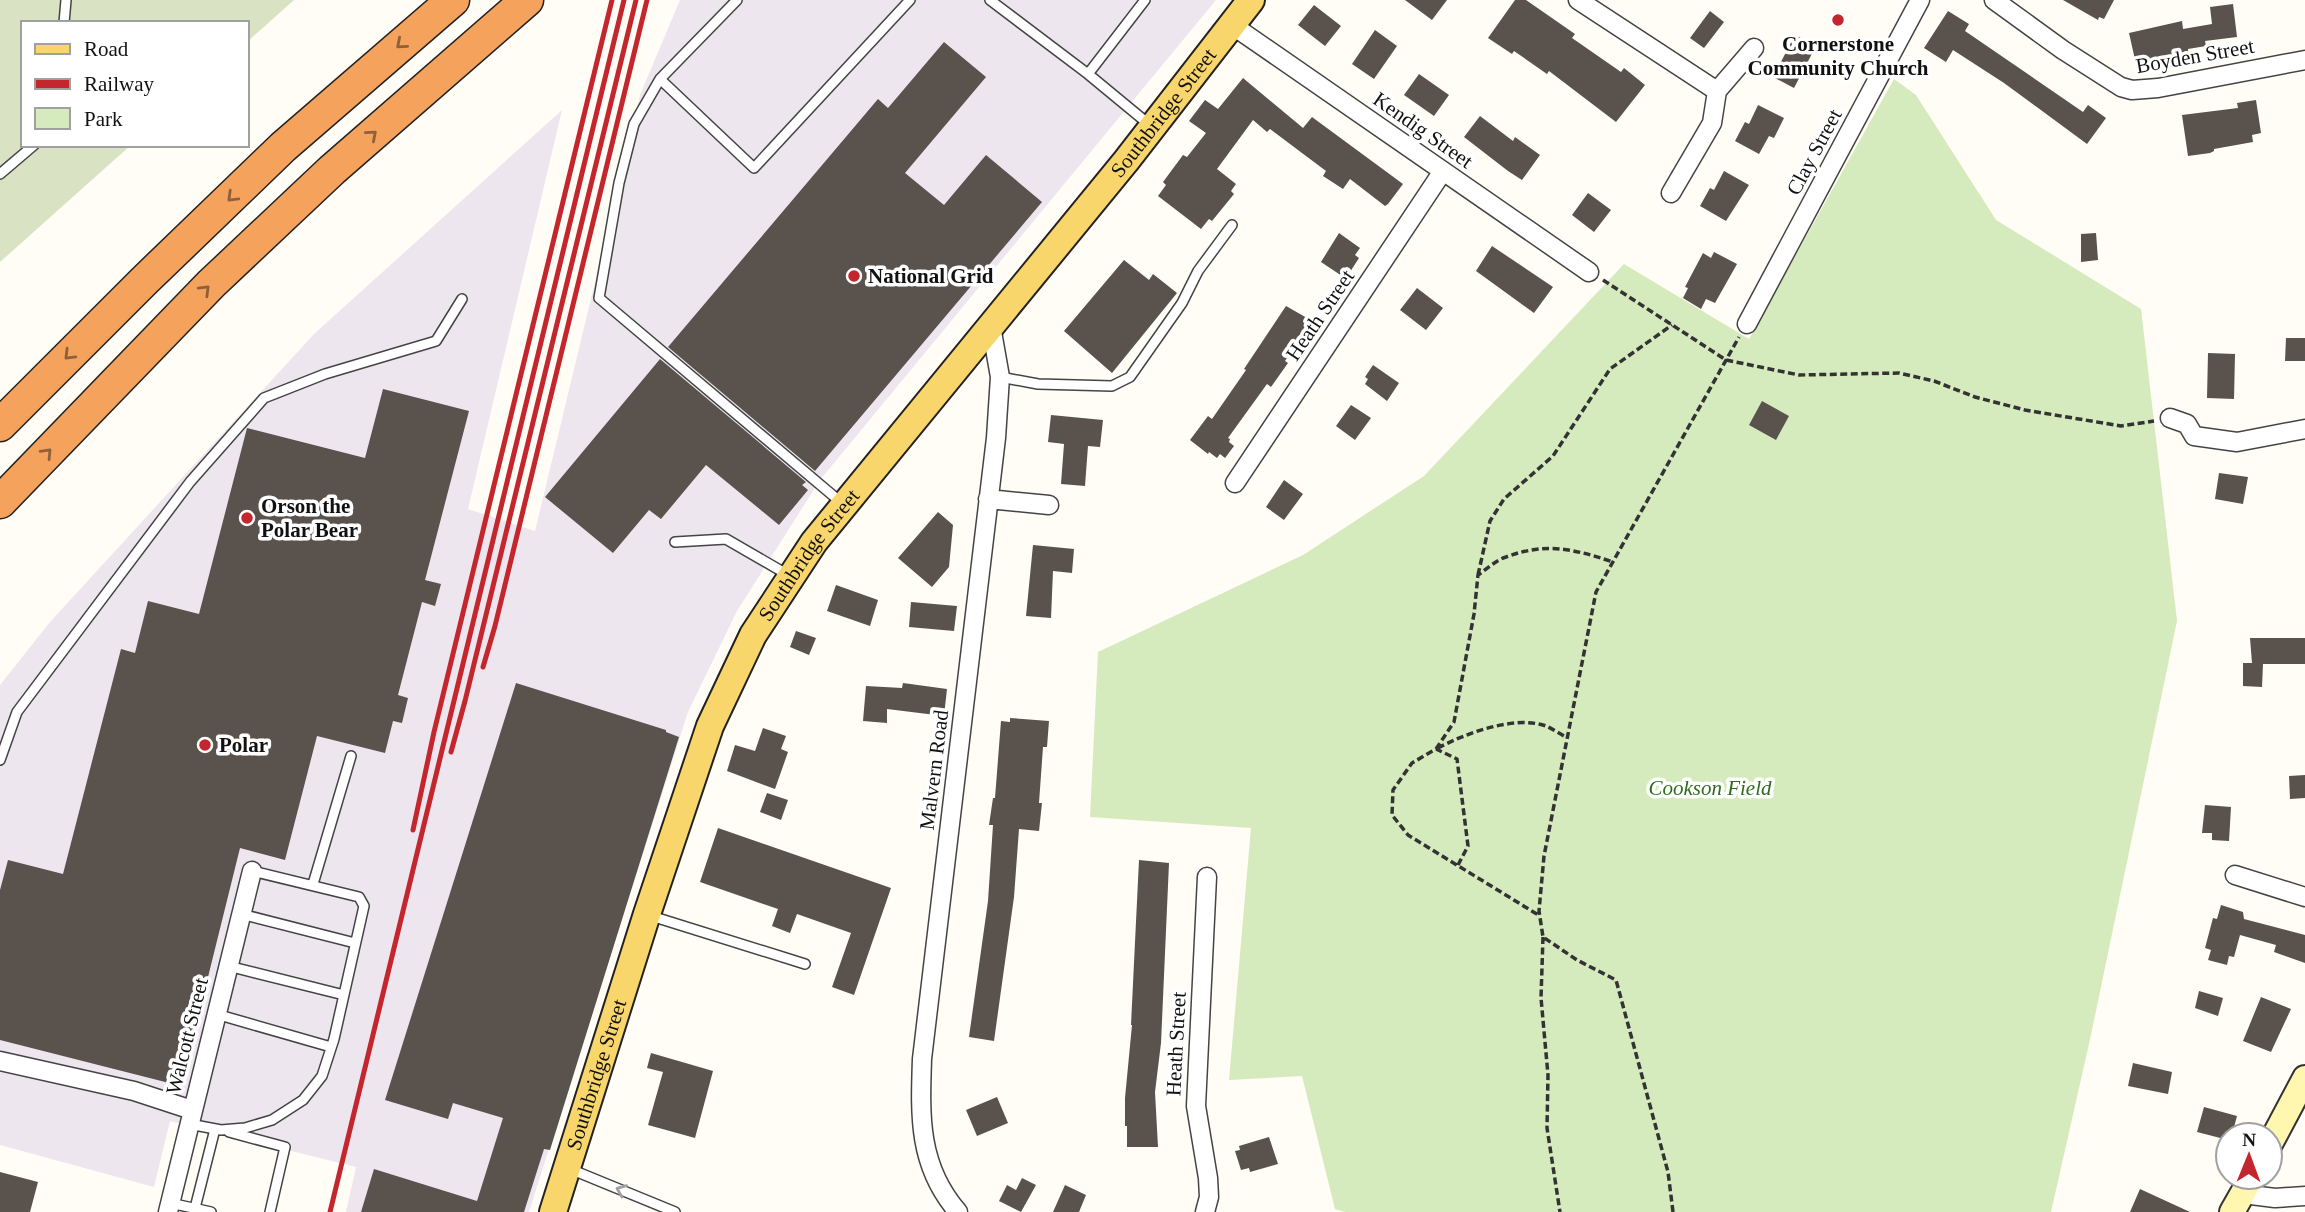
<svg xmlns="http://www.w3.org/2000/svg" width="2305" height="1212" viewBox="0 0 2305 1212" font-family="Georgia,serif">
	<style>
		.industrial { fill: #eee6ef }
		.green { fill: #d5ebbd }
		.cemetery { fill: #d9e3c4 }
		.building { fill: #5a524d }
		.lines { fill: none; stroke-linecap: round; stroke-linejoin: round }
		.lane-casing { stroke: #444; stroke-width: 12 }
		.street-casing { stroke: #444; stroke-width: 21 }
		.secondary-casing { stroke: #333; stroke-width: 28 }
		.primary-casing { stroke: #222; stroke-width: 30 }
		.highway-casing { stroke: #222; stroke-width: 35 }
		.path { stroke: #333; stroke-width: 3.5; stroke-dasharray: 7 3.5; stroke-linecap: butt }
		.lane { stroke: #fff; stroke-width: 9 }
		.street { stroke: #fff; stroke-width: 18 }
		.secondary { stroke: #fff6b0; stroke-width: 24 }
		.primary { stroke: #f9d66b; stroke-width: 26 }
		.highway { stroke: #f5a25d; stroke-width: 32 }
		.rail { stroke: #c4262e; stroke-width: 5 }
		.oneway { stroke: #8e613b }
		.oneway2 { stroke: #a0a0a0 }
		.poi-dot { fill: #c4262e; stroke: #fff; stroke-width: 2.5 }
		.labels { text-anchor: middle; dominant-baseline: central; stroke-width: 7; stroke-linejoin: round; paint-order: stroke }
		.poi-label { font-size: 21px; font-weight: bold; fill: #111; stroke: #fff; text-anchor: start }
		.street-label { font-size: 21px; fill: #111; stroke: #fff }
		.park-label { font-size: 21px; font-style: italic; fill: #2f6b1f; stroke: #fff }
	</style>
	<rect width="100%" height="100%" fill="#fffdf5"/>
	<path class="industrial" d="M680,0H1216L820,480L737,611L688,712L529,1212H346L356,1167L170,1121L154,1187L0,1145V685L50,622L314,334L562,110L468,509L535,531L640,95Z"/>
	<path class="green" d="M1894,79L1916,95L1996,220L2141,309L2177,621L2091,1035L2051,1212H1345L1335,1209L1302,1076L1229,1080L1251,828L1090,817L1098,652L1303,555L1424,476L1624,264L1749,339Z"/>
	<path class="cemetery" d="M0,0H294L247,42V23H23V145H131L0,262Z"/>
	<path class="building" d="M1405,0H1447L1432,20Z
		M1515,0H1526L1575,34L1572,38L1621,72L1624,68L1645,85L1616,122L1549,71L1547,74L1514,51L1512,54L1488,38Z
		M2063,0H2114L2104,19L2099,17L2098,20Z
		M2233,4L2237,37L2205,41L2206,46L2188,49V52L2136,64L2129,33L2182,21L2183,29L2212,24L2210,7Z
		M1314,5L1341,26L1325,46L1298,25Z
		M1710,11L1724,22L1704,48L1690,38Z
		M1948,11L1969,24L1965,31L2083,112L2088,105L2106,118L2087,144L2004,83L1953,50L1946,62L1924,48Z
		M1375,30L1397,46L1374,79L1352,64Z
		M1795,35L1816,46L1794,88L1773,77Z
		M944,42L986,77L905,173L944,205L986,155L1042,202L815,471L668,347L878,99L888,108Z
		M1419,74L1449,95L1434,116L1404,95Z
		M1243,78L1303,128L1312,117L1403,184L1388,204L1385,206L1350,179L1343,189L1323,176L1326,171L1270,129L1267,132L1253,120L1217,169L1236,184L1231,191L1234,194L1212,221L1209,219L1201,229L1158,196L1166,185L1163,182L1183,155L1187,157L1206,133L1189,121L1205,100L1218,109Z
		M2256,100L2261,133L2252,135L2253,142L2214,149V151L2210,153L2188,156L2182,115L2238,108L2237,103Z
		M1758,105L1784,118L1774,138L1769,136L1759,154L1735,141L1745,122L1749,124Z
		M1480,116L1513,141L1515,137L1540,155L1522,180L1508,171L1464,137Z
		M1724,171L1749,185L1726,221L1700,206L1710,188L1714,190Z
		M1588,193L1611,210L1594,232L1572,215Z
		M1339,233L1360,248L1355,255L1359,258L1350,272L1346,269L1342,276L1321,262Z
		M2096,233L2098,260L2081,262V234Z
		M1492,246L1553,287L1534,313L1476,271Z
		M1714,252L1737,264L1715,303L1706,299L1701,309L1683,298L1688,288L1685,287L1703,253L1711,258Z
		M1124,260L1149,280L1153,274L1177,293L1112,373L1064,331Z
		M1417,288L1443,308L1426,330L1400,310Z
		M1286,306L1314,322L1304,338L1301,336L1285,361L1288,363L1271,387L1267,384L1228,438L1230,439L1229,442L1234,446L1225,458L1220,454L1217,458L1209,452L1208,454L1190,440L1208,416L1212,419L1246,370L1244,369Z
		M2286,338H2305V361H2285Z
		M2208,353L2235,354L2234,399L2207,398Z
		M660,359L806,482L802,485L808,490L779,525L706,465L661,519L649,510L613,553L545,497Z
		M1373,365L1399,383L1387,401L1365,384L1368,379L1365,377Z
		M383,389L469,411L425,580L441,584L435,606L422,602L398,695L408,698L402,723L393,721L385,753L317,736L285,860L240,848L181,1086L0,1040V890L8,860L63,874L121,649L135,653L148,601L199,614L247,428L365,458Z
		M1762,401L1789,416L1776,440L1749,425Z
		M1351,405L1371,418L1355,440L1336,426Z
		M1051,415L1103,420L1100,447L1088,446L1085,486L1061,484L1064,444L1048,442Z
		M2219,473L2248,477L2243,504L2215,499Z
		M1284,480L1303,494L1284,520L1266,507Z
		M938,512L953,525L949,567L932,587L898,558Z
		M1033,545L1074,549L1072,573L1053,571L1051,618L1026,616Z
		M836,585L878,600L870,626L827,611Z
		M911,602L957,606L954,631L909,627Z
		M796,631L816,638L809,655L790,647Z
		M2250,638H2305V664H2263L2262,687L2243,686V663H2252Z
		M516,683L666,730V732L679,737L550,1150L544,1149L524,1212H361L374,1169L477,1201L503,1118L453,1103L448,1119L385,1100Z
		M903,683L947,689L944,716L887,709V723L863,721L866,686L902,688Z
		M1010,718L1049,721L1047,747H1043L1039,803H1042L1039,831L1019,829L1014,897L994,1041L969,1037L988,901L993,825H989L993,798H995L1001,721L1010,722Z
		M763,728L786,736L781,749L788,752L775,789L727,771L735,745L755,751Z
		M2305,775V798L2290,799L2289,776Z
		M767,793L788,800L781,820L760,812Z
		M2205,805L2231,807L2229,841L2212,840V833H2202Z
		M718,828L891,888L854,995L832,987L851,933L797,914L790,933L772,926L778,909L700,882Z
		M1139,860L1169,863L1161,1043L1155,1092L1158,1147H1127V1126H1125V1098L1132,1025H1131Z
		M2221,905L2243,912L2244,919L2305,935V963L2274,952L2276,945L2240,935L2234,957L2229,956L2227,965L2208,960L2211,950L2205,948L2213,918L2217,919Z
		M2199,991L2223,998L2218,1016L2195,1008Z
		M2261,997L2291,1009L2271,1052L2243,1041Z
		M651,1053L713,1071L695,1138L648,1125L663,1072L647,1068Z
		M2133,1063L2172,1072L2168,1094L2128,1086Z
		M997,1097L1008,1123L977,1136L966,1110Z
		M2204,1107L2237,1116L2232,1135H2228V1140L2197,1132Z
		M1269,1137L1278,1164L1250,1172L1249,1168L1241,1170L1235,1151L1240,1150L1239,1146Z
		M0,1172L38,1182L30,1212H0Z
		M1022,1178L1036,1185L1021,1212L999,1201L1007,1185L1016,1190Z
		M1065,1185L1086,1195L1079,1212H1053Z
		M2140,1189L2190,1212H2130Z"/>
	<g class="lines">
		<defs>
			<path id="lane" d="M737,0L660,79L634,124L619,183L599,298L843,504
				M990,0L1088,74L1151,126
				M64,23L66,0
				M1088,74L1145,0
				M660,79L754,168L910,0
				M0,174L34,145
				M1000,377L1038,384L1112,386L1130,377L1182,303L1198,271L1232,225
				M675,542L726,539L790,576
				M0,760L17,712L190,482L264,398L325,374L436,341L462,299
				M313,884L351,756
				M241,914L355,943
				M648,915L805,964
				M228,966L344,995
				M216,1014L331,1047
				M189,1124L221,1130L245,1128L272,1120L303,1100L322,1076L334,1039L364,906L359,897L252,871
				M229,1132L285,1147L270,1212
				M570,1169L675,1212
				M170,1203L211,1212
				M195,1208L215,1129"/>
			<path id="street" d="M1578,0L1717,91
				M1994,0L2063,50L2121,87L2132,90L2158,88L2305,60
				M1232,25L1589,272
				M1671,193L1712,123L1717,91L1754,48
				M1747,324L1920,0
				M2170,418L2187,424L2194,436L2237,442L2305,429
				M1235,483L1443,171
				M988,499L1049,505
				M2235,875L2305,897
				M0,1061L134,1091L192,1110
				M2243,1194L2275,1198L2305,1196
				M168,1212L252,871
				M958,1212C918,1166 920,1116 922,1059L996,438L1000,377L991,326
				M1205,1212L1209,1197L1208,1178L1196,1106L1207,877"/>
			<path id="secondary" d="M2270,1144L2305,1078
				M2232,1212L2252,1177"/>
			<g id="primary">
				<path id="s1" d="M553,1212L647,914L710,726L753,635L814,542L1126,161L1251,0"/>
			</g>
			<path id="highway" d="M0,425L144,281L283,147L453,0
				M0,502L211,284L332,170L527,0"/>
		</defs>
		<use href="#lane" class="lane-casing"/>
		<use href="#street" class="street-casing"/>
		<use href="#secondary" class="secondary-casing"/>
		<use href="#primary" class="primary-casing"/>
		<use href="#highway" class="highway-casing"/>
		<path class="path" d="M1603,280L1726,360L1799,375L1899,373L1934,381L1975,397L2025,410L2121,426L2154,421
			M1478,575L1490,521L1504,499L1553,456L1610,369L1672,325
			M1438,748C1466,733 1515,715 1546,726C1553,729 1560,734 1566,737
			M1436,749L1454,722L1474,614L1478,575C1487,569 1496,560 1506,557C1546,542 1574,549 1613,562
			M1458,865L1468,846L1457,759L1436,749L1412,763L1393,790L1392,815L1408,835L1540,916
			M1543,937L1541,998L1548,1075L1547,1128L1560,1212
			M1673,1212L1668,1172L1616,980L1577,960L1543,937L1539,911L1544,856L1596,592L1739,337"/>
		<use href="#lane" class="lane"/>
		<use href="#street" class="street"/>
		<use href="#secondary" class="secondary"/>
		<use href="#primary" class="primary"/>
		<use href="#highway" class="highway"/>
		<path class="rail" d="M483,667L495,626L647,0
			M451,752L465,701L636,0
			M413,830L434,732L612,0
			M330,1212L624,0"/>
	</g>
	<defs><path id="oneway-chevron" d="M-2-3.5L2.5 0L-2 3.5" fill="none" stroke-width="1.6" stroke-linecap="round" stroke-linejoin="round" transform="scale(1.75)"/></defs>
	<g class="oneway">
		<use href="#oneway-chevron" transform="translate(401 44) rotate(139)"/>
		<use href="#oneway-chevron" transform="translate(372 135) rotate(-41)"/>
		<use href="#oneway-chevron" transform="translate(232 197) rotate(136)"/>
		<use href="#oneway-chevron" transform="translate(205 290) rotate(-45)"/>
		<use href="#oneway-chevron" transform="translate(69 355) rotate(135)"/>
		<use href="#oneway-chevron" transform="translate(47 453) rotate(-47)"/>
	</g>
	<use class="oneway2" href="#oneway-chevron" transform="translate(621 1190) rotate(-158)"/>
	<g class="poi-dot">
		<circle cx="1838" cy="20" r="7"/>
		<circle cx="854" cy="276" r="7"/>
		<circle cx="247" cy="518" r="7"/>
		<circle cx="205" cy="745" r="7"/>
	</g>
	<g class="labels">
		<g class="poi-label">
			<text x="1838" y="44" text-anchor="middle">Cornerstone<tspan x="1838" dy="24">Community Church</tspan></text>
			<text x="868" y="276">National Grid</text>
			<text x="261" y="506">Orson the<tspan x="261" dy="24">Polar Bear</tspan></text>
			<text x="219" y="745">Polar</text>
		</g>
		<g class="street-label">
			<text transform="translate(2195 56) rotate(-10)">Boyden Street</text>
			<text stroke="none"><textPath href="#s1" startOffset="1276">Southbridge Street</textPath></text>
			<text transform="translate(1423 130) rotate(35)">Kendig Street</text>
			<text transform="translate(1814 152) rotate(-62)">Clay Street</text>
			<text transform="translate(1320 315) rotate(-56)">Heath Street</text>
			<text stroke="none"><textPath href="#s1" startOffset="709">Southbridge Street</textPath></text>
			<text transform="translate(934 770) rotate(-83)">Malvern Road</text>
			<text transform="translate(187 1036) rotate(-76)">Walcott Street</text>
			<text transform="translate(1176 1044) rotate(-87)">Heath Street</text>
			<text stroke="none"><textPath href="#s1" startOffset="144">Southbridge Street</textPath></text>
		</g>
		<g class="park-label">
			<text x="1710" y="788">Cookson Field</text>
		</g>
	</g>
	<rect x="21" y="21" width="228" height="126" fill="#ffffff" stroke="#a0a0a0" stroke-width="2"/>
	<rect x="35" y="44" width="35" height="10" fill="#f9d66b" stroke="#a0a0a0" stroke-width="2"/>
	<text x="84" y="56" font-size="21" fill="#111111">Road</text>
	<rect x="35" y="79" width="35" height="10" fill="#c4262e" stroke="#a0a0a0" stroke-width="2"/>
	<text x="84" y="91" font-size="21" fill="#111111">Railway</text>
	<rect x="35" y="108" width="35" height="21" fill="#d5ebbd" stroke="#a0a0a0" stroke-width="2"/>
	<text x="84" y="126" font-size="21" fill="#111111">Park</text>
	<g transform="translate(2249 1156) rotate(1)"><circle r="33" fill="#ffffff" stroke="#a0a0a0" stroke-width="2"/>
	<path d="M0-5L12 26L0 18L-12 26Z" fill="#c4262e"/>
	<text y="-10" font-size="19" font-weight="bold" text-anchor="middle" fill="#111111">N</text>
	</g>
</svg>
